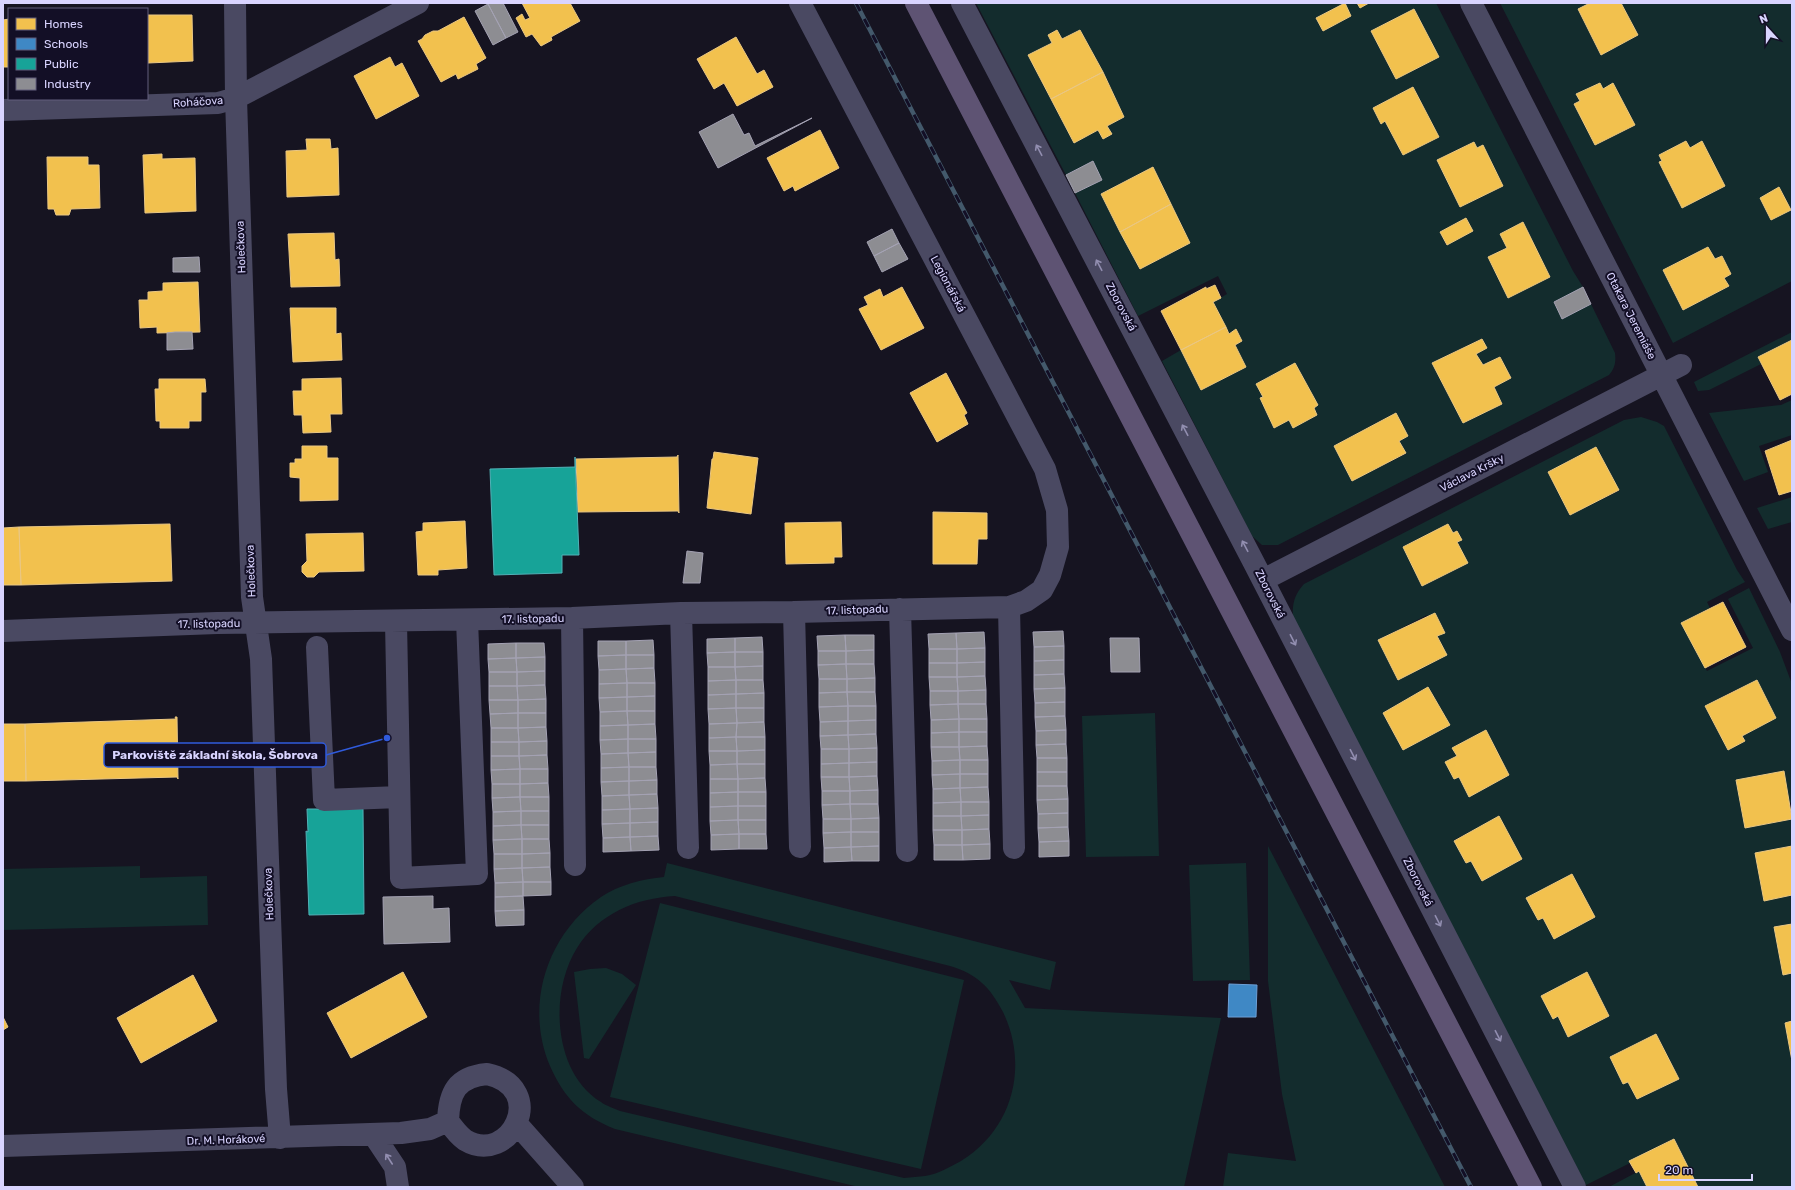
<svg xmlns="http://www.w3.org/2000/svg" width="1795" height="1190" viewBox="0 0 1795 1190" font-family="Rubik,sans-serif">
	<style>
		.green { fill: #132c2d; fill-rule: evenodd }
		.homes { fill: #f2c14e; stroke: #eac783 }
		.schools { fill: #3f88c5; stroke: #6d9fd6 }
		.public { fill: #17a398; stroke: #51b2b7 }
		.industry { fill: #8d8d92; stroke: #a4a2b3 }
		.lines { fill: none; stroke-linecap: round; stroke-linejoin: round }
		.minor { stroke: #4a4962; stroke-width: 22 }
		.major { stroke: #5e5373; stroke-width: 22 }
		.rail-casing { stroke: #43596b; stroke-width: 4.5 }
		.rail { stroke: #130f26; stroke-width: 3; stroke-dasharray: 9; stroke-linecap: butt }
		.oneway { stroke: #928eb0 }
		.labels { text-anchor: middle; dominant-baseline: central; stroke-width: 4; stroke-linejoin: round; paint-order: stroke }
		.street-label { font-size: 11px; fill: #d9d4ff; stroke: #130f26 }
		.leader { fill: none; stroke: #305bdc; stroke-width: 1.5 }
		.callout-dot { fill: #305bdc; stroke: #130f26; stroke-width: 1.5 }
		.callout { fill: #130f26; stroke: #305bdc; stroke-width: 1.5 }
		.callout-label { font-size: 12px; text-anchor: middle; font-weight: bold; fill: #d9d4ff }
	</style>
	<rect width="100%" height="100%" fill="#161421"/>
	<path class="green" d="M976,3H1357L1360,8L1369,3H1436L1573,271L1583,287L1554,302L1562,319L1591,304L1615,353C1616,362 1615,368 1609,375L1278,545H1262L1252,536L1162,361L1181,350L1201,390L1246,367L1235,345L1242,341L1236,330L1229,333L1213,302L1227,294L1218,276L1138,316L1075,193L1102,180L1093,161L1066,175ZM1345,4L1351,16L1323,30L1317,18ZM1057,30L1062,39L1080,30L1103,72L1124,117L1107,126L1111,135L1103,139L1098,130L1074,143L1039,77L1052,43L1048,35ZM1371,31L1438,57L1396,79ZM1413,87L1439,137L1403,155L1385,121L1381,123L1373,108ZM1473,142L1477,148L1460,206L1437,160ZM1153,167L1190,243L1140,269L1101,194ZM1466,218L1473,231L1446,245L1440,232ZM1523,222L1550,277L1508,298L1488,257L1507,248L1500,234ZM1481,339L1487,348L1476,354L1483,365L1500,357L1511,378L1494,387L1502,404L1463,423L1432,363ZM1295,363L1318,405L1314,408L1317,414L1293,428L1289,420L1274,428L1260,398L1263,397L1257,384ZM1395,413L1408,436L1399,441L1406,454L1352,481L1334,446Z
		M1500,3H1590L1578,9L1601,55L1638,35L1621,3H1792V281L1673,343ZM1613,84L1635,125L1595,145L1574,104ZM1686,141L1690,148L1702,142L1725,186L1682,208L1659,162L1662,161L1659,155ZM1760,198L1791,210L1771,220ZM1708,247L1715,259L1722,256L1731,274L1724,278L1729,286L1683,310L1663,270Z
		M1792,332V340L1758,357L1761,364L1709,390L1698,391L1694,382Z
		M1792,400V435L1759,446L1768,472L1744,481L1709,413L1781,405Z
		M1641,417L1657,422L1664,426L1737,570L1745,582L1707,602L1710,608L1682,623L1705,668L1707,671L1753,648L1728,599L1749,588L1780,652L1792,684V802L1789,803L1783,771L1736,781L1745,828L1792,819V846L1755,853L1764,900L1792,895V924L1774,927L1783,974L1792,973V1021L1785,1023L1792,1061V1187H1698L1673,1139L1630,1161V1163L1586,1185L1293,617C1292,603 1295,594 1304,584L1624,420ZM1596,447L1619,491L1570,515L1548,472ZM1448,524L1453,533L1457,531L1462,540L1457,542L1468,563L1422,586L1403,547ZM1435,613L1445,632L1437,636L1447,655L1398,679L1378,640L1427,615L1428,617ZM1757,681L1776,718L1742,736L1745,741L1728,750L1705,707L1731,692ZM1428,687L1450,725L1403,750L1383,713ZM1486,730L1509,775L1469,796L1459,777L1454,779L1445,762L1457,756L1453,748ZM1499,817L1522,859L1482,881L1471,861L1466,863L1454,840ZM1572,874L1595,917L1554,939L1543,918L1538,920L1527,898ZM1587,973L1609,1016L1569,1037L1558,1016L1553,1018L1541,996ZM1656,1034L1679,1079L1637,1099L1628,1082L1623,1084L1610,1057Z
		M1792,497V522L1768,529L1757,508Z
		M1155,713L1159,856L1086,857L1082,716Z
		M1268,846L1445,1187H1223L1228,1153L1296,1161L1282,1094L1268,981Z
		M667,863L1056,962L1050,990L1009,980L1025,1008L1221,1018L1184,1187H859L615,1129C582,1116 564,1098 550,1066C524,1005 547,934 601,897C619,885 642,879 664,877ZM675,896L950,966C977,974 990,987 1003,1012C1029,1066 1013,1129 961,1161C950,1167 938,1174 925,1176C919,1177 911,1177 904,1178L620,1111C614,1108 606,1106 601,1102C553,1073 549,992 577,948C598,914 636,898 675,896Z
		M1246,863L1250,980L1193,981L1189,865Z
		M140,866V878L207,876L208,925L3,930V869Z
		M660,903L964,980L921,1169L610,1097Z
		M606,968L622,974L636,985L589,1059L584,1058L574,972L590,969Z
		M1639,1171L1647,1187H1609Z"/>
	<path class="homes" d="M522,3H570L580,21L551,37L552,40L541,46L532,34L526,37L516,18L522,14L525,20L530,18Z
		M1345,3L1351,16L1323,31L1316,18Z
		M1357,3H1369L1360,8Z
		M1590,3H1621L1638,35L1601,55L1578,9Z
		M1414,9L1439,57L1396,79L1371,31Z
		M147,15H192L193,61L148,63Z
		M464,17L486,58L476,64L478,69L458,79L456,74L441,82L418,41L422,39L425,35L433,31H438Z
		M9,19V67H3V20Z
		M1057,30L1062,39L1080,30L1103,72L1051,99L1028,55L1052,43L1048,35Z
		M736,37L757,74L764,70L773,87L737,106L724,83L714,89L697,59Z
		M390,57L395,67L402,63L419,96L376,119L354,76Z
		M1103,72L1124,117L1107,126L1112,134L1103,139L1098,130L1074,143L1051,99Z
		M1600,83L1603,89L1613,83L1635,125L1595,145L1574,104L1580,101L1576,94Z
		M1413,87L1439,137L1403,155L1385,121L1381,124L1373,108Z
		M820,130L839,168L795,191L793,186L784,191L767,158Z
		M306,139H330L331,149L338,148L339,195L287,197L286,151L307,150Z
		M1686,141L1690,148L1702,141L1725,186L1682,208L1659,162L1662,161L1659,155Z
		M1474,142L1477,148L1483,145L1503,186L1460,207L1437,160Z
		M162,154V159L195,158L196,211L145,213L143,155Z
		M47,157H88V165H99L100,208L71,209L69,215H56L54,209H48Z
		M1153,167L1171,204L1120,232L1101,194Z
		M1779,187L1791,210L1771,220L1760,198Z
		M1171,204L1190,243L1140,269L1120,232Z
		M1466,218L1473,231L1447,245L1440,232Z
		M1523,222L1550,277L1508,298L1488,257L1507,248L1500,234Z
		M334,233L335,260L339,259L340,286L291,287L288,234Z
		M1708,247L1715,259L1722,256L1731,274L1724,278L1729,286L1683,310L1663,270Z
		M198,282L200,332L157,333V327L140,328L139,300H148V292L163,291V283Z
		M1215,285L1221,298L1213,302L1226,327L1181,350L1161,311L1206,287V289Z
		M902,287L924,328L881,350L859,309L868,305L864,297L880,289L883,297Z
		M290,308H336V334L341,333L342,360L293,362Z
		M1226,327L1229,334L1236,329L1242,341L1235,345L1246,367L1201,390L1181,350Z
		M1482,339L1487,348L1476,354L1483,365L1500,357L1511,378L1494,387L1502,404L1463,423L1432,363Z
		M1792,340V394L1780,400L1758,357Z
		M1295,363L1318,405L1314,408L1317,415L1293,428L1289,420L1274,428L1260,398L1263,397L1256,384Z
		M946,373L967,413L964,415L968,424L937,442L910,393Z
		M341,378L342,414H330L331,432L303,433L302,415H294L293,391H302V379Z
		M159,379H205L206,392H201V421H189V428H160V421H156L155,389H159Z
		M1396,413L1408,436L1399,441L1406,453L1352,481L1334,446Z
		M1792,440V491L1779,495L1765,451Z
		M302,446H327V458H338V500L300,501V478L290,477V463H295V459H302Z
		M1596,447L1619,490L1570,515L1548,472Z
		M714,452L758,458L751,514L707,508L712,459H713Z
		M678,455L679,513L678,511L578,512L576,459L677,457Z
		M933,512L987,513V539H978L977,564H933Z
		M465,521L467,568L438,570V575H418L416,532L423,531V523Z
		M841,522L842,557H834V563L786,564L785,523Z
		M170,524L172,581L21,585L19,527Z
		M1448,524L1453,533L1457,531L1462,540L1457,542L1468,563L1422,586L1403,547Z
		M19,527L21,585H3V528Z
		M363,533L364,571L319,572L314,577H307L302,572V566L307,561L306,534Z
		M1723,602L1746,647L1705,668L1681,623Z
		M1435,613L1445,633L1437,636L1447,655L1398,680L1378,640Z
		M1757,680L1776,718L1742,736L1745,741L1728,750L1705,706Z
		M1428,687L1450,725L1403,750L1383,713Z
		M175,717H177L178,779L177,777L26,781L25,724L176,719Z
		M3,724H25L26,781H3Z
		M1486,730L1509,775L1469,797L1459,777L1454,779L1445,762L1457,756L1452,748Z
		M1784,771L1792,819L1745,828L1736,780Z
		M1499,816L1522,859L1482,881L1471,861L1466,863L1454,841Z
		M1792,846V895L1764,901L1755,853Z
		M1572,874L1595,917L1554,939L1543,918L1538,920L1526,898Z
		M1792,924V973L1783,975L1774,927Z
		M403,972L427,1017L351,1058L327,1013Z
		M1587,972L1609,1016L1568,1037L1558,1016L1553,1019L1541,996Z
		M193,975L217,1021L141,1063L117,1018Z
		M3,1017L8,1027L3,1030Z
		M1792,1021V1061L1785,1023Z
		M1656,1034L1679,1079L1637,1099L1628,1082L1623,1084L1610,1057Z
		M1674,1139L1698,1187H1647L1639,1171L1636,1173L1629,1161Z"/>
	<path class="schools" d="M1229,984L1257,985L1256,1017H1228Z"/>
	<path class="public" d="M575,457L579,555H562V573L494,575L490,469L575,467Z
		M307,809H363L364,914L309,915L306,831L308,832Z"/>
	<path class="industry" d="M491,3H503L518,32L506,38L488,4Z
		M488,4L506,38L493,45L475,11Z
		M733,114L744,135L749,133L755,146L812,118L718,168L699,132Z
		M1093,161L1102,180L1075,193L1066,175Z
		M892,229L899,243L874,256L867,242Z
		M899,243L908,259L882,272L874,256Z
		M199,257L200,272H173V258Z
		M1583,287L1591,304L1562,319L1554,302Z
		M175,332H192L193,349L167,350V333Z
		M687,551L703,553L700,583H683Z
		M1063,631L1064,646L1034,647L1033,632Z
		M984,632L985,648L957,649L956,633Z
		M956,633L957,649H929L928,634Z
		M845,635L846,651H818L817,636Z
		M845,635H874V650L846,651Z
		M762,637L763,652H735V638Z
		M735,638V652L707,653V639Z
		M1110,638H1139L1140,672H1111Z
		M653,640L654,655H626V641Z
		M598,641H626V655L598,656Z
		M516,643V658L488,659V644Z
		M516,643H544L545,657L516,658Z
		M1064,646V660L1034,661V647Z
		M985,648V662L957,663V649Z
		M929,649H957V663H929Z
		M874,650V664H846V651Z
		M818,651H846V664L818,665Z
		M735,652V667H708L707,653Z
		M735,652H763V666L735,667Z
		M626,655V669L599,670L598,656Z
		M626,655H654V668L626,669Z
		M545,657V671L517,672L516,658Z
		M516,658L517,672H489L488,659Z
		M1064,660V674L1034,675V661Z
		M985,662V676L957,677V663Z
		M929,663H957V677H929Z
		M846,664H874L875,678L847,679Z
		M846,664L847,679H819L818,665Z
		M763,666V680H736L735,667Z
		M708,667H735L736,680L708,681Z
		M654,668L655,683H627L626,669Z
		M626,669L627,683L599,684V670Z
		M545,671V685L517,686V672Z
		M489,672H517V686H489Z
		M1064,674L1065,688L1034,689V675Z
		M985,676L986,690L958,691L957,677Z
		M929,677H957L958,691H930Z
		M875,678V692H847V679Z
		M819,679H847V692L819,693Z
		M736,680H763L764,693L736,694Z
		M736,680V694L708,695V681Z
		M627,683H655V696L627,697Z
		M627,683V697L599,698V684Z
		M545,685L546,699L518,700L517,686Z
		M489,686H517L518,700H489Z
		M1065,688V702L1035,703L1034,689Z
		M986,690V704H958V691Z
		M930,691H958V704L930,705Z
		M847,692H875L876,706H848Z
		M847,692L848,706L819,707V693Z
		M764,693V708H736V694Z
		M736,694V708L708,709V695Z
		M655,696V711H627V697Z
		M627,697V711L600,712L599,698Z
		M546,699V713H518V700Z
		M489,700H518V713L490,714Z
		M1065,702V716L1035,717V703Z
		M958,704H986L987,719H959Z
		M958,704L959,719L931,720L930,705Z
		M848,706H876V720L848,721Z
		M848,706V721L820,722L819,707Z
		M736,708L737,723L709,724L708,709Z
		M736,708H764V722L737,723Z
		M627,711L628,725L600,726V712Z
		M627,711H655V724L628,725Z
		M518,713H546V727L518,728Z
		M518,713V728H491L490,714Z
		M1065,716L1066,730L1036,731L1035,717Z
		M959,719V732L931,733V720Z
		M959,719H987V732H959Z
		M876,720V734L848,735V721Z
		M848,721V735L820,736V722Z
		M764,722L765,737H736L737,723Z
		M737,723L736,737L709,738V724Z
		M655,724L656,739H628V725Z
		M628,725V739L600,740V726Z
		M546,727L547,741L519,742L518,728Z
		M491,728H518L519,742H491Z
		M1066,730V744L1036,745V731Z
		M959,732V747H931V733Z
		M959,732H987V746L959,747Z
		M876,734L877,748L849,749L848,735Z
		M848,735L849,749H821L820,736Z
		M736,737H765V750L737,751Z
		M736,737L737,751H709V738Z
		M628,739H656V752L628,753Z
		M628,739V753L601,754L600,740Z
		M547,741V755L519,756V742Z
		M491,742H519V756H491Z
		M1066,744L1067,758H1037L1036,745Z
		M987,746L988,760H960L959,747Z
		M931,747H959L960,760L932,761Z
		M877,748V762L849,763V749Z
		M821,749H849V763L821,764Z
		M765,750V764H737V751Z
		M709,751H737V764L710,765Z
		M656,752V767H629L628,753Z
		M628,753L629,767L601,768V754Z
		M547,755L548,769H520L519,756Z
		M491,756H519L520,769L491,770Z
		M1037,758H1067V772H1037Z
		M960,760V774L932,775V761Z
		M960,760H988V774H960Z
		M877,762V776L849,777V763Z
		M849,763V777H821V764Z
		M737,764H765V778L738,779Z
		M737,764L738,779H710V765Z
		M629,767V781L601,782V768Z
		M629,767H656L657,780L629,781Z
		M520,769V784H492L491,770Z
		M520,769H548V783L520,784Z
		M1037,772H1067V786H1037Z
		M960,774H988V787L960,788Z
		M960,774V788L933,789L932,775Z
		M877,776L878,790L850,791L849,777Z
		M821,777H849L850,791H822Z
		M765,778L766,792H738V779Z
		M710,779H738V792L710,793Z
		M657,780V794L629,795V781Z
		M629,781V795L602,796L601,782Z
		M548,783L549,797H520V784Z
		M492,784H520V797L492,798Z
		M1037,786H1067L1068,799L1037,800Z
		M988,787L989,802H961L960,788Z
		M960,788L961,802L933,803V789Z
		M878,790V804H850V791Z
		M822,791H850V804L822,805Z
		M738,792V806L710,807V793Z
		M738,792H766V806H738Z
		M657,794L658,808L630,809L629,795Z
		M629,795L630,809L602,810V796Z
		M520,797H549V811H521Z
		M520,797L521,811L493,812L492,798Z
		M1068,799V813L1038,814L1037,800Z
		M961,802H989V815L961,816Z
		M961,802V816H933V803Z
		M850,804H878L879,818L851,819Z
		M850,804L851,819H823L822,805Z
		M738,806H766V820H738Z
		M738,806V820L710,821V807Z
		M658,808V822L630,823V809Z
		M630,809V823L602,824V810Z
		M521,811H549V825H521Z
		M521,811V825L493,826V812Z
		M1068,813V827L1038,828V814Z
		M989,815V829L962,830L961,816Z
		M933,816H961L962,830H933Z
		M879,818V832H851V819Z
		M823,819H851V832L823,833Z
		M738,820L739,834L711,835L710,821Z
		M738,820H766V834H739Z
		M658,822V836L630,837V823Z
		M630,823V837L603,838L602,824Z
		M521,825H549V839H522Z
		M521,825L522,839L493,840V826Z
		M1068,827L1069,841L1039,842L1038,828Z
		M989,829L990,844L962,845V830Z
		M933,830H962V845H934Z
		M851,832H879V846L851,847Z
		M851,832V847L824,848L823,833Z
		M739,834V849L711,850V835Z
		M739,834H766L767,849H739Z
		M658,836L659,850L631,851L630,837Z
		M630,837L631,851L603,852V838Z
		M522,839V854H494L493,840Z
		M522,839H549L550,853L522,854Z
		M1069,841V856L1039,857V842Z
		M990,844V859L963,860L962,845Z
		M934,845H962L963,860H934Z
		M879,846V861H852L851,847Z
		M851,847L852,861L824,862V848Z
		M550,853V867L522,868V854Z
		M494,854H522V868L494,869Z
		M550,867L551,882H523L522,868Z
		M522,868L523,882L495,883L494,869Z
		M523,882V896L495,897V883Z
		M523,882H551V895L523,896Z
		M433,896V909L449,908L450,942L384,944L383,897Z
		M523,896L524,910L495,911V897Z
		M524,910V925L496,926L495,911Z"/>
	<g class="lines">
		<path class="minor" d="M235,3L236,98L252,597L261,659L276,1089L280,1138
			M962,3L1254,563L1575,1187
			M1471,3L1792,630
			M3,110L218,103L236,98L418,3
			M1263,580L1681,365
			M1009,607L1014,848
			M900,609L907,851
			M794,612L800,847
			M681,613L688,848
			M572,618L575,865
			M396,622L401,878L477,874L467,620
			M3,631L217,623L572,618L681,613L794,612L1009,607L1026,601L1042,590L1050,575L1058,547L1057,510L1045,469L800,3
			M317,647L324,800L399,797
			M487,1074C550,1088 510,1167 465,1140C458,1135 453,1128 448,1121C449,1093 456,1077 487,1074Z
			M517,1124L573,1187
			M373,1134L395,1167L398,1187
			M3,1146L401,1133L430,1129L448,1121"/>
		<path class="major" d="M916,3L1531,1187"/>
		<defs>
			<path id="rail" d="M856,3L1471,1187"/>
		</defs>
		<use href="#rail" class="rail-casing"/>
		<use href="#rail" class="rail"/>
	</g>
	<defs><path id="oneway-shaft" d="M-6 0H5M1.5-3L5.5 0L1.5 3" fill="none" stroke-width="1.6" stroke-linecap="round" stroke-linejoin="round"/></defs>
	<g class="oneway">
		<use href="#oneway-shaft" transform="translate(1039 150) rotate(-118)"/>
		<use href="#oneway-shaft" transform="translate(1099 265) rotate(-118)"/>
		<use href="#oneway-shaft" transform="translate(1185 430) rotate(-118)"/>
		<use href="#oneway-shaft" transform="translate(1245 546) rotate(-118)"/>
		<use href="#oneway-shaft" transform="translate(1293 640) rotate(63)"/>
		<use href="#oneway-shaft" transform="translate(1353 755) rotate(63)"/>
		<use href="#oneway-shaft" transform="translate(1438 921) rotate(63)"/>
		<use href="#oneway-shaft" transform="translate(1498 1036) rotate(63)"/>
		<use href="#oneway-shaft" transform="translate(389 1159) rotate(-123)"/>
	</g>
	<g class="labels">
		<g class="street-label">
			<text transform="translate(198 102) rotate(-4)">Roháčova</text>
			<text transform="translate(241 247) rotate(-92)">Holečkova</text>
			<text transform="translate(948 284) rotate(62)">Legionářská</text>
			<text transform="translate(1121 307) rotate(62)">Zborovská</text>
			<text transform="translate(1631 316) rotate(63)">Otakara Jeremiáše</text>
			<text transform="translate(1472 473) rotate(-27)">Václava Kršky</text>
			<text transform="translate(251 571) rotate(-92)">Holečkova</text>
			<text transform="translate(1270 594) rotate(63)">Zborovská</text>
			<text transform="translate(857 610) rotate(-2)">17. listopadu</text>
			<text transform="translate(533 619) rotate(-1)">17. listopadu</text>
			<text transform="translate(209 624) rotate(-1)">17. listopadu</text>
			<text transform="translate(1418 882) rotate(63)">Zborovská</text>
			<text transform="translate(269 894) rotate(-92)">Holečkova</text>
			<text transform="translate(226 1140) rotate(-2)">Dr. M. Horákové</text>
		</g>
	</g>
	<path class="leader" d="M387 738L326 755"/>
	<circle class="callout-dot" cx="387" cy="738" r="4"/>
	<rect class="callout" x="104" y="743" width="222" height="24" rx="4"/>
	<g class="callout-label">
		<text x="215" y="759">Parkoviště základní škola, Šobrova</text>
	</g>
	<rect width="1795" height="1190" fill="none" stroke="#d9d4ff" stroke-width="8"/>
	<rect x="8" y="8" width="140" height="92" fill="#130f26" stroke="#625e7d"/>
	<rect x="16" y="18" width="20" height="12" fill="#f2c14e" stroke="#625e7d"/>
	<text x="44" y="28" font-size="12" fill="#d9d4ff">Homes</text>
	<rect x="16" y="38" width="20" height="12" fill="#3f88c5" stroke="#625e7d"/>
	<text x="44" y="48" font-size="12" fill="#d9d4ff">Schools</text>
	<rect x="16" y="58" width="20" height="12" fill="#17a398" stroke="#625e7d"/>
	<text x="44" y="68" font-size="12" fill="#d9d4ff">Public</text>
	<rect x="16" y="78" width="20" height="12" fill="#8d8d92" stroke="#625e7d"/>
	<text x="44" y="88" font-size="12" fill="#d9d4ff">Industry</text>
	<g transform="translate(1767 28) rotate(339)" stroke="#130f26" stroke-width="3" paint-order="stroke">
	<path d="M0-3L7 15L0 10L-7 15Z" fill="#d9d4ff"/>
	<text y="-6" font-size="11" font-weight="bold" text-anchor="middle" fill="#d9d4ff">N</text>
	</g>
	<path d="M1659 1174v6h93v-6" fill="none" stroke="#d9d4ff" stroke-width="2"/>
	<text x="1665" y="1174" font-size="12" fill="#d9d4ff" stroke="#130f26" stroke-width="3" paint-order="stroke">20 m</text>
</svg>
